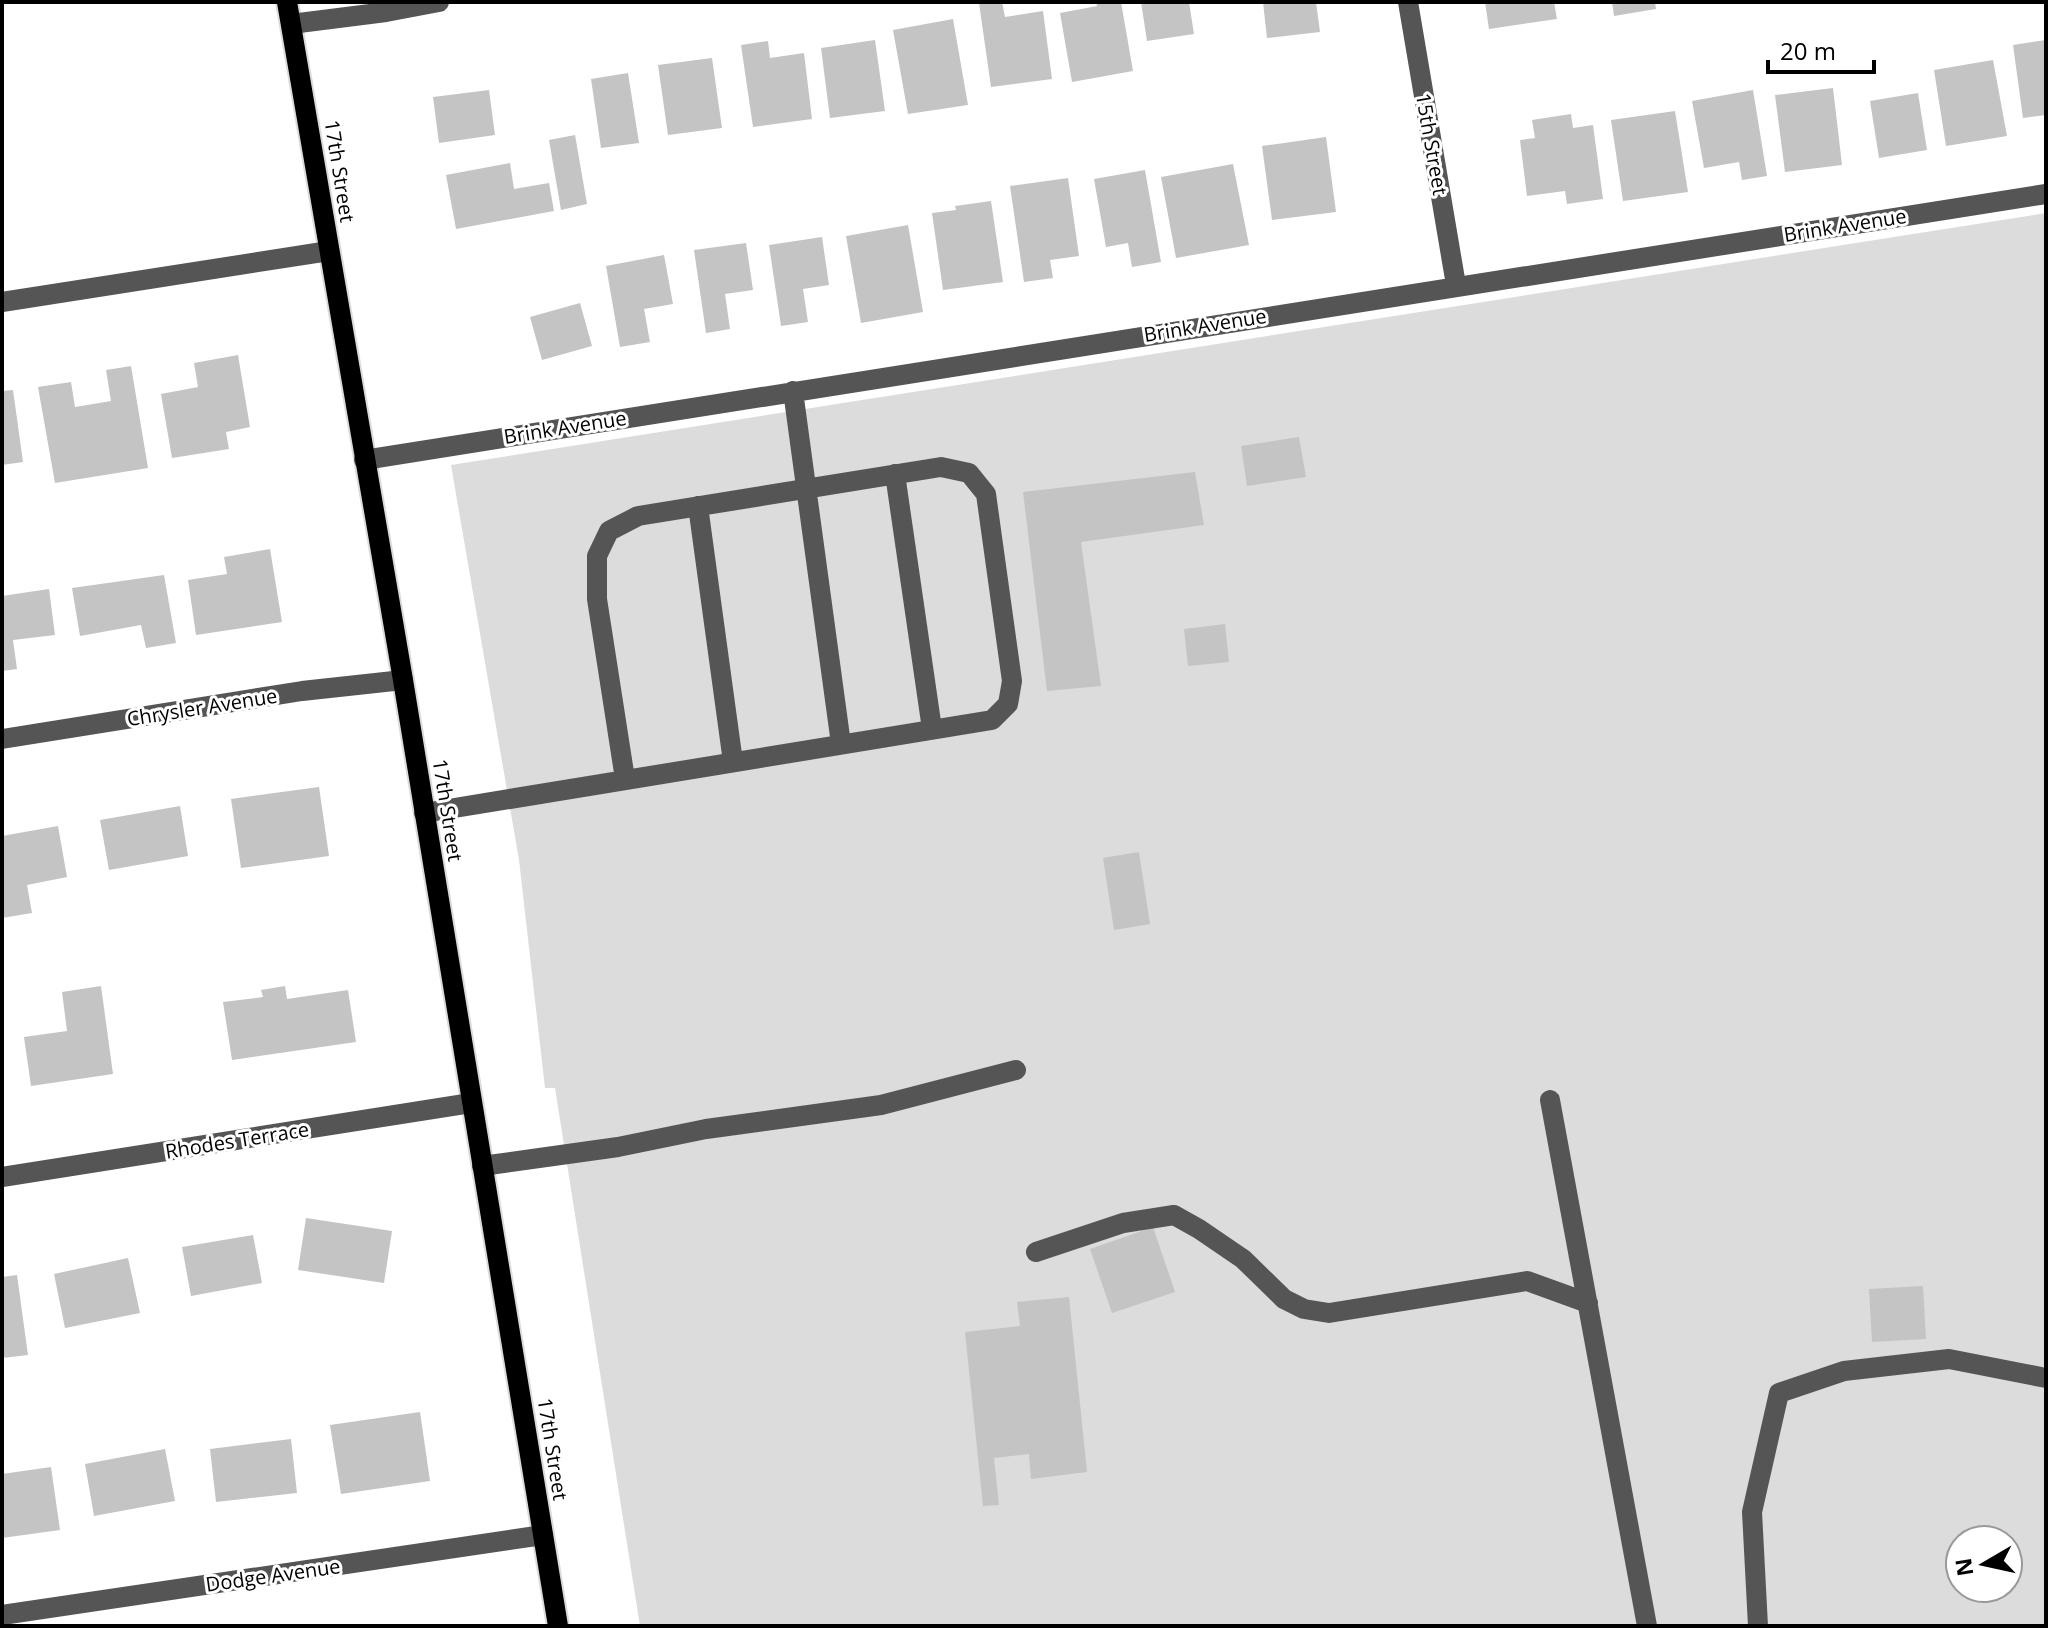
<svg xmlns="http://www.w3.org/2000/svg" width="2048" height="1628" viewBox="0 0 2048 1628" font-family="'Open Sans',sans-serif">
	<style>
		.green { fill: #dcdcdc; fill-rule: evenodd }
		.building { fill: #c4c4c4 }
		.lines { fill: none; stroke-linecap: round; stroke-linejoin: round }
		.major-casing { stroke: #dbdbdb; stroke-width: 24 }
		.minor { stroke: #555; stroke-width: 20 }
		.major { stroke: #000; stroke-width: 20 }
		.labels { text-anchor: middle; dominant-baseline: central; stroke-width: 6; stroke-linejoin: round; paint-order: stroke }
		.street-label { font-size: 20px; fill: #000; stroke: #fff }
	</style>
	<rect width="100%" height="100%" fill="#fff"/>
	<path class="green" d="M2046,213V1626H640L555,1088H545L519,860L451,465ZM1960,1540H2008V1588H1960Z"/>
	<path class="building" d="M987,2H1002L1005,17L1043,11L1052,79L991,87L979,3Z
		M1096,2H1121L1133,71L1072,82L1060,13L1097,6Z
		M1141,2H1189L1194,34L1147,41Z
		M1263,2H1316L1320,32L1267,38Z
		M1485,2H1554L1557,19L1489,29Z
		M1612,2H1655L1656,9L1614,16Z
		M953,19L968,105L908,114L893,30Z
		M875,40L885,111L830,118L821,48Z
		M2046,40V115L2023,118L2013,45Z
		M768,41L770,58L804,53L812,119L753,127L741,45Z
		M712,58L722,128L668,135L658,65Z
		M1993,60L2007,136L1946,146L1934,70Z
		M628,73L639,143L601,148L591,79Z
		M1833,88L1842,165L1785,172L1775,95Z
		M489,90L495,135L439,143L433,97Z
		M1753,90L1767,176L1742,180L1739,162L1704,168L1692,101Z
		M1918,93L1927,150L1879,158L1870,101Z
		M1675,111L1688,192L1623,201L1611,120Z
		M1571,114L1573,128L1593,125L1603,199L1567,204L1565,191L1527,196L1520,140L1535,138L1532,120Z
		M575,135L587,204L561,210L549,140Z
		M1326,137L1336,212L1272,220L1262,146Z
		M510,163L514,189L549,183L554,211L456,229L446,175Z
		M1233,164L1249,245L1176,258L1161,177Z
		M1145,170L1161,262L1132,267L1128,243L1106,247L1094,179Z
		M1068,178L1079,256L1050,260L1053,278L1024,282L1010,186Z
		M991,201L1003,282L943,290L932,213L956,210L955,206Z
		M908,225L923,312L861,323L846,236Z
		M822,237L829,285L803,289L808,322L781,326L769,245Z
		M746,243L753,290L725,294L730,329L706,333L694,250Z
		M664,255L673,304L644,309L650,342L620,347L606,266Z
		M580,303L592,346L542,360L530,317Z
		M238,355L250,427L226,432L229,449L172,458L161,394L198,387L194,363Z
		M131,366L148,468L55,483L38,387L71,382L75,407L111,401L106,370Z
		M13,390L23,462L2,465V391Z
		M1299,437L1306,477L1247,486L1241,446Z
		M1195,472L1204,525L1081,542L1101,686L1047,691L1023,492Z
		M270,549L282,622L196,635L188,580L227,574L224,557Z
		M164,575L176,643L146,648L141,625L80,636L72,588Z
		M49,589L55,635L13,640L17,669L2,671V596Z
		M1225,624L1229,662L1188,666L1184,629Z
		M319,787L329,856L241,868L231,799Z
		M180,806L188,856L109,870L100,820Z
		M58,826L67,877L27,885L32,913L2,918V836Z
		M1139,852L1150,924L1114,930L1103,858Z
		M101,986L113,1074L31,1086L24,1037L67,1031L62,992Z
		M285,986L287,999L348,990L356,1042L232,1060L223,1002L263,997L261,990Z
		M306,1218L392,1231L384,1283L298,1270Z
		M1153,1227L1175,1292L1112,1313L1090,1249Z
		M253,1235L262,1283L191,1296L182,1247Z
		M128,1258L140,1313L65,1328L54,1274Z
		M17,1275L28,1355L2,1358V1277Z
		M1923,1286L1926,1339L1872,1342L1869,1289Z
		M1069,1297L1087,1472L1031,1479L1029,1454L994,1458L999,1505L983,1506L965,1332L1020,1326L1017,1302Z
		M420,1412L430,1481L341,1494L330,1425Z
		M291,1439L297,1493L216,1502L210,1449Z
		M165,1449L175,1501L94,1516L85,1464Z
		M51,1467L60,1530L2,1538V1474Z"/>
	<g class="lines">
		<defs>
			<path id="major" d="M287,2L403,680L558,1626"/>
		</defs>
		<use href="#major" class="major-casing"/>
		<path class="minor" d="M1408,2L1456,285
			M291,24L386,12L439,2
			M2,302L329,251
			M793,391L841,744
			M364,460L2046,194
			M895,474L932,729
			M698,506L733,762
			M2,739L302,691L403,680
			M424,813L992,720L1008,704L1012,681L986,494L969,473L941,467L638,516L609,531L597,556V599L625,779
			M1550,1100L1647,1626
			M482,1166L618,1147L706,1129L881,1105L1016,1070
			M2,1177L471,1103
			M1036,1252L1123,1223L1174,1215L1199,1229L1243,1259L1284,1299L1304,1309L1329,1313L1527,1281L1588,1303
			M2,1615L543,1535
			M1758,1626L1752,1512L1779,1393L1844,1371L1949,1359L2046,1378"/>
		<use href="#major" class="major"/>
	</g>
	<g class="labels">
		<g class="street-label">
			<text transform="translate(1432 144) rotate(80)">15th Street</text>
			<text transform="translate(340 171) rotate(81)">17th Street</text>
			<text transform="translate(1845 225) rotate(-9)">Brink Avenue</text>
			<text transform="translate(1205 325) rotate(-9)">Brink Avenue</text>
			<text transform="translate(565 427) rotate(-9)">Brink Avenue</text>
			<text transform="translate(202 707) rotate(-9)">Chrysler Avenue</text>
			<text transform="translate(448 810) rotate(81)">17th Street</text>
			<text transform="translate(237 1140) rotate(-9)">Rhodes Terrace</text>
			<text transform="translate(553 1449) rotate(81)">17th Street</text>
			<text transform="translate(273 1575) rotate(-8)">Dodge Avenue</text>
		</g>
	</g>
	<rect width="2048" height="1628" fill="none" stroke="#000000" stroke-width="8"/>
	<g transform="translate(1984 1564) rotate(261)"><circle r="38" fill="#ffffff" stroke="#999999" stroke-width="2"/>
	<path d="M0-6L14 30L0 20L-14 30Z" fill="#000000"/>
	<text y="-12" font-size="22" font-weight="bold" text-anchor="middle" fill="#000000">N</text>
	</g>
	<path d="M1768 60v12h106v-12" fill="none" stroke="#000000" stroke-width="4"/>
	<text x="1780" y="60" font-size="24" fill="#000000" stroke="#ffffff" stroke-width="6" paint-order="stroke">20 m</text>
</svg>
